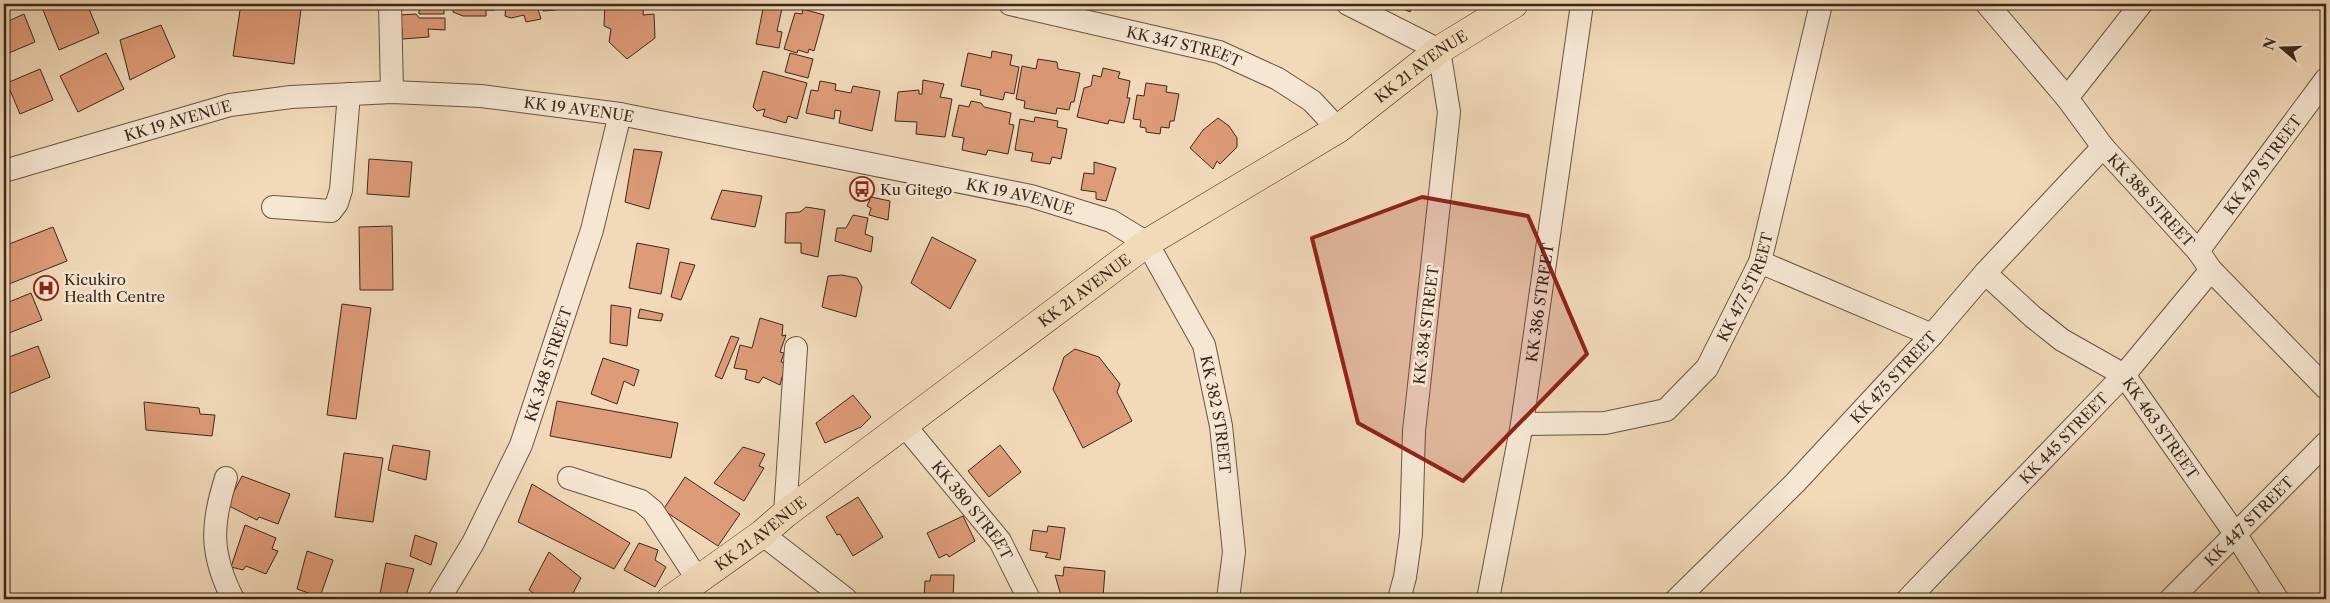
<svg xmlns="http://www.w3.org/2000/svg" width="2330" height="603" viewBox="0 0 2330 603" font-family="'Libre Caslon Text',serif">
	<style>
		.building { fill: #de9b78; stroke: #3b281b }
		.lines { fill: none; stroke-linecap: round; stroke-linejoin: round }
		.minor-casing { stroke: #685442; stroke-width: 24 }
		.major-casing { stroke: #3b281b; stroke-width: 29 }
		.minor { stroke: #f6e6d2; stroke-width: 22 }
		.major { stroke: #f1d9b9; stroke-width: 28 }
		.marked { fill: #8f2418; fill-opacity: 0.2; stroke: #8f2418; stroke-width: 4; stroke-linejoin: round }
		.labels { text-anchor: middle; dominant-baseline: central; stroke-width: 5; stroke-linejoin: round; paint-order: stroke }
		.street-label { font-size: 15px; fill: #3b281b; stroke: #f6e6d2 }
		.poi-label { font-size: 15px; fill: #3b281b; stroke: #f6e6d2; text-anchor: start }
	</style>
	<rect width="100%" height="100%" fill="#f1d9b9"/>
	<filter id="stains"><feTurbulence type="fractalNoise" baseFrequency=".004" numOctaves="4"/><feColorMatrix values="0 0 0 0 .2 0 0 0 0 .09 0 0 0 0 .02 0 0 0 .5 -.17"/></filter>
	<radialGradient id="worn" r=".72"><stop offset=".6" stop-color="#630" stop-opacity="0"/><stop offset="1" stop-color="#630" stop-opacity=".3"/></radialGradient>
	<path class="building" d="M57,4H87L99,33L59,50L43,10Z
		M241,4H264L301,9L294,64L233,56Z
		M407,4H444V14H419V7H407Z
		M453,4H495V10H486V16H463L453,12Z
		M506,4H555L556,10L543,11L542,9H538L541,19L526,22L524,15L511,18L505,16Z
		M605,4H644L643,15L654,14L655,38L627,59L609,42L611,29L604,26Z
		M764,4H783L777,31L782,32L779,48L756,44Z
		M1393,4H1414L1410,12Z
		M803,9L824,15L814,51L809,49L808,53L798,50L797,53L784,49L795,13L802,14Z
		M24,14L35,42L4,55V23Z
		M416,14L419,18H445V30L428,29L429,37L402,39V28H398L400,15Z
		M161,25L175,57L130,80L120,40Z
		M992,51L1012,55L1010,65L1019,67L1014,94L1005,92L1003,100L980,95L981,90L961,86L968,53L991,58Z
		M106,53L124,89L78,112L60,76Z
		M790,53L813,59L808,78L785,72Z
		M1038,59L1057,62L1058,69L1080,73L1074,102H1071L1069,110L1057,108L1056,114L1024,108L1025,101L1016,99L1022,66L1036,69Z
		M1103,68L1120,72L1118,78L1130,81L1127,98H1130L1124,123L1109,120L1108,124L1077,117L1084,88L1091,86L1093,75L1101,77Z
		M40,69L53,100L20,114L7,83Z
		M763,71L807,83L797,119L788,116L786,123L763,116L765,109L757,111L753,107Z
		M923,80L944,84L940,97L952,99L945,137L916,134L917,122L895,121L898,92L919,90V94H922Z
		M820,81L836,84L835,90L851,93L853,86L880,91L872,131L839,123L841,111L835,110L834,119L806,113L811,90L818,91Z
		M1146,83L1167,86L1166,92L1179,94L1174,121H1170L1169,128L1161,127L1160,134L1146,132V128L1140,127L1141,120L1133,119L1137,95L1144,96Z
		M971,101L981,103L984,107L1011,113L1009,124L1014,125L1008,154L988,150L986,155L962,150L964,138L952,136L959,105L969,107Z
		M1035,117L1058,121L1057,127L1067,129L1061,159L1052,157L1050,164L1031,161L1033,153L1015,150L1020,119L1034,122Z
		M1218,118L1229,126L1237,138V147L1220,164L1217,161L1213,169L1190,148L1203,130Z
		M634,149L662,152L649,209L625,202Z
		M369,159L412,162L409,197L367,194Z
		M1094,162L1116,168L1106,201L1096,199V192L1081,190L1084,173L1094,174Z
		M722,190L762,196L755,227L711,219Z
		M871,197L890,201L888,220L869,215L871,208L867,206Z
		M806,207L825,210L818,257L801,253V243H785L786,213L800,212Z
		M853,215L868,218L865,234L873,237L871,252L835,241L837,228H846Z
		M392,226L393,290H360L359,227Z
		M53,227L67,261L4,286V246Z
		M932,237L976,260L950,309L911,283Z
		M637,243L669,249L661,294L629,288Z
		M680,262L695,265L681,300L671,297Z
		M842,275L857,278L862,287L856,317L822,307L828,276Z
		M31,293L42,320L4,335V304Z
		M342,304L371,308L356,419L327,415Z
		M611,305L631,308L627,346L610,343Z
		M640,309L663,314L661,321L638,318Z
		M760,318L783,325L782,336L786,335L780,352L784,353L781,362L786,363L780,385L763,377L759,383L745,379L747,370L734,368L740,345L752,348Z
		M731,336L739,338L722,379L715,376Z
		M38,346L50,377L4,396V359Z
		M1075,349L1099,357L1120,384L1117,392L1132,421L1083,448L1053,389L1064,357Z
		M603,358L639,370L634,386L624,381L617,404L591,394Z
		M853,395L871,417L861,427L825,443L816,423Z
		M557,401L678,423L671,458L550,436Z
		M144,402L199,408L200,414L215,415L212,436L146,430Z
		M393,445L430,451L426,480L388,470Z
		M1000,445L1021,472L989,497L968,471Z
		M743,447L765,454L759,466L764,468L744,501L714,483Z
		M344,453L383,458L373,522L335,517Z
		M242,476L290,494L278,524L259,517L257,520L227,505Z
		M685,477L740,514L718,546L663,510Z
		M532,484L630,543L614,569L518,522Z
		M858,497L883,537L853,556L840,534L837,535L826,517Z
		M963,516L975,541L949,557L947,554L939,558L927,533Z
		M245,525L276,538L272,549L278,551L266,574L246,566L243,570L231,567Z
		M1048,526L1065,528L1060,560L1045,557L1048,553L1030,550L1033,530L1047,532Z
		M415,535L437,543L431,565L410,556Z
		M639,543L658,550L655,560L666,567L655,587L624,570Z
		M307,551L333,560L320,597L297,589Z
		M549,552L581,578L570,599H554L550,596L546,599H541L529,590Z
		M386,563L414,569L405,599H379Z
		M1064,567L1105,571L1103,597L1062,599L1055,575L1063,576Z
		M931,575H954L953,599H924L925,581H930Z"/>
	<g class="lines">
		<defs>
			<g id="minor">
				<path d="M390,4L392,92"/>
				<path id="s1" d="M1010,4L1219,52L1278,79L1312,101L1338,129"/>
				<path d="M1348,4L1439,50L1449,112L1414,431L1411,534L1405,577L1399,599"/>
				<path id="s2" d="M1987,4L2067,98L2103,147L2198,251L2211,270L2326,388"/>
				<path d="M2067,98L2141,4"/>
				<path id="s3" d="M4,171L230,105L291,97L392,92L481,96L620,114L1031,196L1111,221L1147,243L1204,345L1221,426L1234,552L1228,599"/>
				<path d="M273,207L331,211L337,203L341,190L349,94"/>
				<path id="s4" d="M2198,251L2326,79"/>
				<path d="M1760,262L1932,335"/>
				<path id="s5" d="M1985,273L2033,317L2062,340L2124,375L2236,535L2277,599"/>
				<path id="s6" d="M1522,424L1605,423L1666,410L1707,368L1760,262L1821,4"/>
				<path id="s7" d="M905,426L1000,541L1029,599"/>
				<path d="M226,478C211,525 210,554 233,599"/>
				<path d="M569,478L641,501L653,511L698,580"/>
				<path d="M785,514L796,348"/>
				<path d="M762,534L846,599"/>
				<path id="s8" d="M439,599L473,543L521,445L592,230L620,114"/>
				<path id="s9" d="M1488,599L1522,424L1582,4"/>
				<path id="s10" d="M1677,599L1795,483L1932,335L1985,273L2103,147"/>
				<path id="s11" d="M1908,599L2124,375L2211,270"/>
				<path id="s12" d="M2171,599L2326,443"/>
			</g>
			<g id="major">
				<path id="s13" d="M671,599L762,534L785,514L1147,243L1338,129L1439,50L1514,4"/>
			</g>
		</defs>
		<use href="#minor" class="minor-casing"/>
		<use href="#major" class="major-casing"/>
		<use href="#minor" class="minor"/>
		<use href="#major" class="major"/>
	</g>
	<path class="marked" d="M1422,197L1528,216L1587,354L1463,481L1358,423L1312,238Z"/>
	<defs>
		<symbol id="bus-ring" viewBox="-11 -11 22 22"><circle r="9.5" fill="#f6e6d2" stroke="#8f2418" stroke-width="1.5"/><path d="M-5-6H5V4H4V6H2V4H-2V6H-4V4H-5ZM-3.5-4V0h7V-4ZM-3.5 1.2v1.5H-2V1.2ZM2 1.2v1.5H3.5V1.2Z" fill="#8f2418"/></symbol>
		<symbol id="hospital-ring" viewBox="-11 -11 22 22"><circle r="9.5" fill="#f6e6d2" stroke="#8f2418" stroke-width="1.5"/><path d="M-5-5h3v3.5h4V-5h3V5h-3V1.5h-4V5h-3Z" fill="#8f2418"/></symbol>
	</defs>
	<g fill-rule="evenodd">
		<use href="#bus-ring" x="848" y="175" width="28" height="28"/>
		<use href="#hospital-ring" x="32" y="274" width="28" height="28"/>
	</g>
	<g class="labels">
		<g class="street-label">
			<text stroke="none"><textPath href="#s1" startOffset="179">KK 347 STREET</textPath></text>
			<text stroke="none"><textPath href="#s13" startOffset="921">KK 21 AVENUE</textPath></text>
			<text stroke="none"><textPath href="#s3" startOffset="586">KK 19 AVENUE</textPath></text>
			<text stroke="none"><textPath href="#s3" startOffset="181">KK 19 AVENUE</textPath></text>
			<text stroke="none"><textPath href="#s4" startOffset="108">KK 479 STREET</textPath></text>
			<text stroke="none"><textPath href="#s3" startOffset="1036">KK 19 AVENUE</textPath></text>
			<text stroke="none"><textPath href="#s2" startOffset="256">KK 388 STREET</textPath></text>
			<text stroke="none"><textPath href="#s6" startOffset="294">KK 477 STREET</textPath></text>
			<text stroke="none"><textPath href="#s13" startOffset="516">KK 21 AVENUE</textPath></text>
			<text stroke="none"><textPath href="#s9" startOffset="301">KK 386 STREET</textPath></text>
			<text transform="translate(1426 325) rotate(-83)">KK 384 STREET</text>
			<text stroke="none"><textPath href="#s8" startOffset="260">KK 348 STREET</textPath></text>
			<text stroke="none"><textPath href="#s10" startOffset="310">KK 475 STREET</textPath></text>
			<text stroke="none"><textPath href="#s3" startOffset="1360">KK 382 STREET</textPath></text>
			<text stroke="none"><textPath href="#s5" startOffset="238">KK 463 STREET</textPath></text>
			<text stroke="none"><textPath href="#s11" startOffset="224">KK 445 STREET</textPath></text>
			<text stroke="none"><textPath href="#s7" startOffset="108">KK 380 STREET</textPath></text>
			<text stroke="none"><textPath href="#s12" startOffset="110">KK 447 STREET</textPath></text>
			<text stroke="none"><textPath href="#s13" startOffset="111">KK 21 AVENUE</textPath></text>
		</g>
		<g class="poi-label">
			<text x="880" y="189">Ku Gitego</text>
			<text x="64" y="279">Kicukiro<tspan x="64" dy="17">Health Centre</tspan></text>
		</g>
	</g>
	<rect width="2330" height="603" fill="none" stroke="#f1d9b9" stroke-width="20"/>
	<rect x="5" y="5" width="2320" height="593" fill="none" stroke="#3b281b" stroke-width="2.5"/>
	<rect x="10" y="10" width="2310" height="583" fill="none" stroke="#3b281b"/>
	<g transform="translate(2282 48) rotate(289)" stroke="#f6e6d2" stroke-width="4" paint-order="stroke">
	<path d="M0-4L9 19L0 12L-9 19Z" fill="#3b281b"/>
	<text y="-8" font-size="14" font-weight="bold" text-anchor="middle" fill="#3b281b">N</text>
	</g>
	<rect width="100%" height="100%" filter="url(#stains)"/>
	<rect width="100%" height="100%" fill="url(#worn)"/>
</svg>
